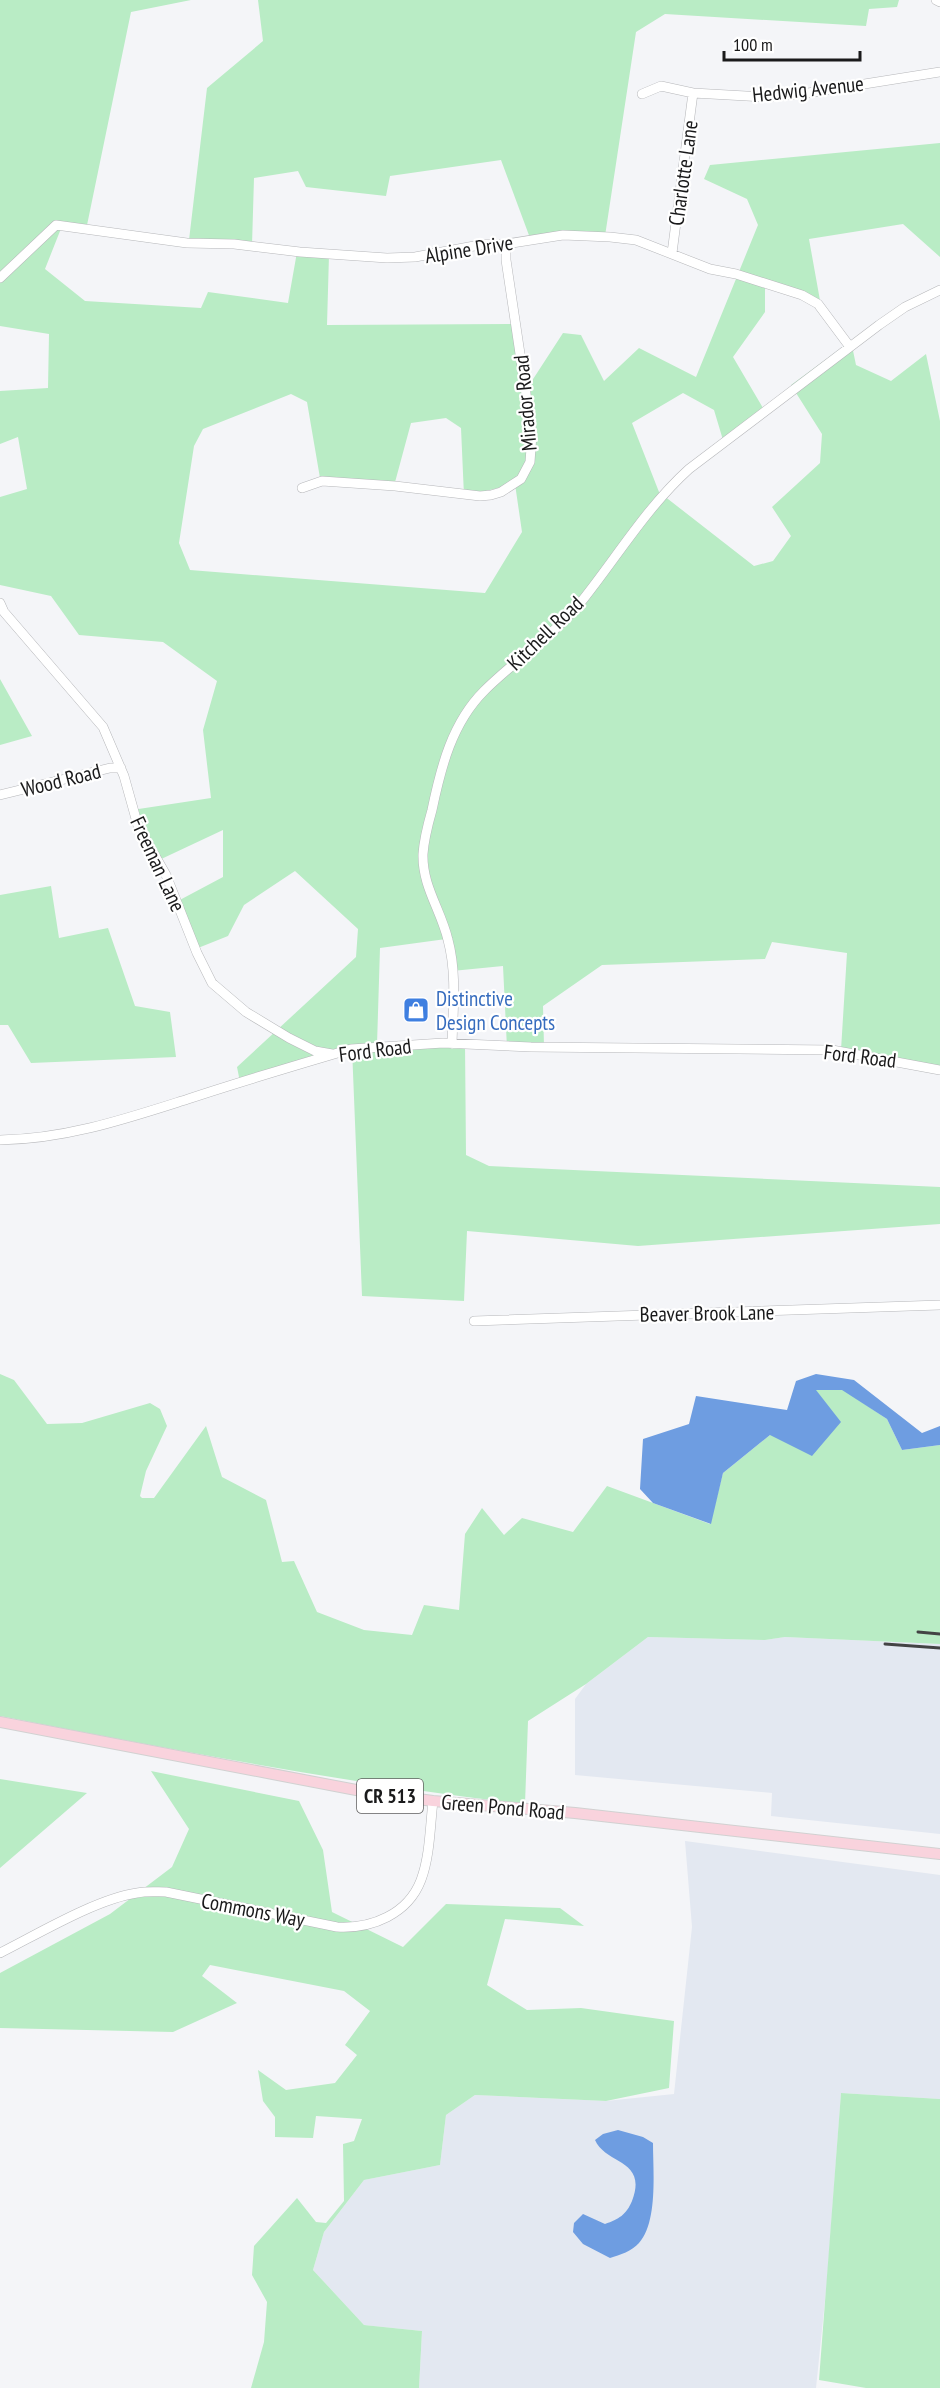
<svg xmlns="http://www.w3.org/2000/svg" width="940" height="2388" viewBox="0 0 940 2388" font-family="'PT Sans Narrow',sans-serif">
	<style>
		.built { fill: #e3e8f1 }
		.green { fill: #b9ecc5; fill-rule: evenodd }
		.water { fill: #6e9de1 }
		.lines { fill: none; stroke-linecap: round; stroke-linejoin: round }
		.minor-casing { stroke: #b6b7ba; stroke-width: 10 }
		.major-casing { stroke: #d1d1d1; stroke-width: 12 }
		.minor { stroke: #fff; stroke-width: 9 }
		.major { stroke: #f9d3dd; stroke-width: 10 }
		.rail { stroke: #434344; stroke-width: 3 }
		.labels { text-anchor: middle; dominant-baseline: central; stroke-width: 4.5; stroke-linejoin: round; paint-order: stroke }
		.shield { fill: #fff; stroke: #5f5f5f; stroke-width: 1.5 }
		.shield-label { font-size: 20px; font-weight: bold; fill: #1a1a1b }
		.street-label { font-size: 21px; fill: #1a1a1b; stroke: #fff }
		.shop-label { font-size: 21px; fill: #366cbe; stroke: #fff; text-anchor: start }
	</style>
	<rect width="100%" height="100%" fill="#f4f5f8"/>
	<path class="built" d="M648,1637L765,1640L785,1637L940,1644V1834L771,1816L772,1793L575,1775V1699L586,1684Z
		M685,1841L940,1875V2099L841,2093L827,2281L816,2388H419L422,2331L364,2325L313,2270L324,2232L364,2180L440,2165L446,2115L475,2095L606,2101L674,2094L692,1927Z"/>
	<path class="green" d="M0,0H191L131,12L86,230L62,226L45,269L85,301L201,308L208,292L288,303L297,252L329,255L327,325L516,324L524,393L563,333L581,335L604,381L639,348L696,377L758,225L747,199L704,179L710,165L940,143V257L903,224L809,239L821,306L765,285V312L733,357L763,408L723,440L714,410L683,393L632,423L659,492L754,566L773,561L791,536L772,507L820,463L822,434L791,385L851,341L856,365L891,381L926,354L940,421V1070L841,1050L847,953L772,942L765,959L602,965L543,1006L544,1046L507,1048L503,966L452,971L446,939L380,948L377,1045L465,1044L466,1155L489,1166L940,1187V1224L638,1246L467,1231L464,1301L362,1296L352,1048L240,1082L237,1067L356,957L358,929L295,871L244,905L228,936L193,950L176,902L223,877V830L157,861L132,810L211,798L203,730L217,681L163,642L79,635L51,596L0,585V497L27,489L18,437L0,444V391L48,388L49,334L0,326ZM291,394L307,402L320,478L394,486L411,423L446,418L461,428L464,496L515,484L522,532L485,593L190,570L179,543L194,446L203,429Z
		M258,0H899L897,7L869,9L866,26L665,14L636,32L605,236L530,238L501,160L390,176L386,196L306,187L298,171L254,178L252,245L189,240L207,88L263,41Z
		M0,679L32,736L0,745Z
		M51,886L59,938L108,928L135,1006L170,1012L176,1057L31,1063L8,1025H0V895Z
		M0,1374L14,1380L47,1424L82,1423L150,1403L160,1409L167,1426L146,1471L140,1496L142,1498H154L206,1426L222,1477L266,1500L282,1562L294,1561L317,1612L364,1630L412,1635L424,1605L459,1610L465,1534L482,1508L504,1535L522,1518L573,1532L607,1486L710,1524L723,1473L770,1435L815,1390L842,1389L887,1419L902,1450L940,1445V1644L785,1637L765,1640L648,1637L586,1684L528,1721L525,1804C348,1784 174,1750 0,1716Z
		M151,1771L299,1801L323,1850L332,1912L403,1947L446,1904L560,1908L584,1926L505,1919L487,1985L527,2010L581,2008L674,2021L669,2088L606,2101L475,2095L446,2115L440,2165L364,2180L324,2232L313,2270L364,2325L422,2331L419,2388H251L264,2342L267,2302L252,2275L254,2246L297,2198L316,2222L326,2223L344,2201L343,2144L354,2141L362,2119L316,2116L313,2138L275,2137V2117L263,2101L258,2070L286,2090L335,2083L357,2055L345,2045L370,2011L344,1991L210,1965L202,1976L237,2003L173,2032L0,2028V1973L110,1914L172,1867L189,1829Z
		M0,1779L87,1793L0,1868Z
		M841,2093L940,2099V2388H866L819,2380Z"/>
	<path class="water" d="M816,1374L854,1380L922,1433L940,1426V1445L902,1450L887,1419L842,1390H816L841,1422L812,1456L770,1435L723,1473L711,1524L653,1503L640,1489L643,1439L689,1424L696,1396L787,1410L796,1381Z
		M618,2130L643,2137L653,2143C653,2171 658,2222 639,2243C632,2251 620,2255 610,2258L583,2244L573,2232L574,2223L583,2214L605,2224C619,2219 626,2215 632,2201C648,2159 606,2165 595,2140L603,2134Z"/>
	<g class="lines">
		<defs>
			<path id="minor" d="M936,0L940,2
				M642,94L661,86L693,93L766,97L808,93L940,72
				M672,253L693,93
				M0,278L56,225L187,243L234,244L300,252L387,258L415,257L485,244H506L563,235L610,237L636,240L710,269L736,274L802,295L818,304L850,347
				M302,488L322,481L395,486L480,496L491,495L501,492L521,479L530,462L532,434L506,260V244
				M0,603L4,612L103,727L124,776L138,826L166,875L197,953L212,983L246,1012L289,1038L315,1051L332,1054
				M0,795L110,768H121
				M452,1044C453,1010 457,973 448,940C441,910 422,886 423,854C424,839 428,824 432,810C441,767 452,723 484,691C515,660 553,636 581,602C617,557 646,508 689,469L879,325L905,307L940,290
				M0,1140C66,1139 125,1119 188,1099C242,1081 297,1065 351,1049L443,1043L531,1047L832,1050L940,1070
				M474,1321L940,1305
				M0,1953C38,1934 96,1899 137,1893C147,1891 156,1892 166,1892L337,1927C372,1929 408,1914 421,1880C430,1856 430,1827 433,1801"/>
			<path id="major" d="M0,1722L372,1793L433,1801L575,1813L940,1854"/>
		</defs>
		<use href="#minor" class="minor-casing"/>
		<use href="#major" class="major-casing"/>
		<use href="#minor" class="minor"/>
		<use href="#major" class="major"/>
		<path class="rail" d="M918,1632L940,1634
			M885,1644L940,1648"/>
	</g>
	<defs>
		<symbol id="shop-square" viewBox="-11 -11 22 22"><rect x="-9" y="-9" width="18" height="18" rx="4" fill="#3f7fe0" stroke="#fff"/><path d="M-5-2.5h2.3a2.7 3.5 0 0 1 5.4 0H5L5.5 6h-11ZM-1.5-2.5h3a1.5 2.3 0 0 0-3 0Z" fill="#fff"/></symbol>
	</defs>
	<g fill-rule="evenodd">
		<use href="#shop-square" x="401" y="995" width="30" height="30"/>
	</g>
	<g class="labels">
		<rect class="shield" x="357" y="1779" width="66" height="34" rx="4.5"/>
		<g class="shield-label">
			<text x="390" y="1796">CR 513</text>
		</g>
		<g class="street-label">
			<text transform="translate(808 89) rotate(-6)">Hedwig Avenue</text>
			<text transform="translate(683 173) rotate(-82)">Charlotte Lane</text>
			<text transform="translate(469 249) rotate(-9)">Alpine Drive</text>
			<text transform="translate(525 403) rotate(-95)">Mirador Road</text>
			<text transform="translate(545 633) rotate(-44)">Kitchell Road</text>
			<text transform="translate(61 780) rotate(-14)">Wood Road</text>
			<text transform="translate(158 864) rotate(65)">Freeman Lane</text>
			<text transform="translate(375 1050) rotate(-7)">Ford Road</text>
			<text transform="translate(860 1056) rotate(7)">Ford Road</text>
			<text transform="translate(707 1313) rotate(-1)">Beaver Brook Lane</text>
			<text transform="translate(503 1807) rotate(5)">Green Pond Road</text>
			<text transform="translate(253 1910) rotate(11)">Commons Way</text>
		</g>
		<g class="shop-label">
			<text x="436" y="998">Distinctive<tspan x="436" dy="24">Design Concepts</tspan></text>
		</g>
	</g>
	<path d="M724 51v9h136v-9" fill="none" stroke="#1a1a1b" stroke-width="3"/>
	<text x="733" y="51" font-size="18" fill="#1a1a1b" stroke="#ffffff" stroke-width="4.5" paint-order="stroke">100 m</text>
</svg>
